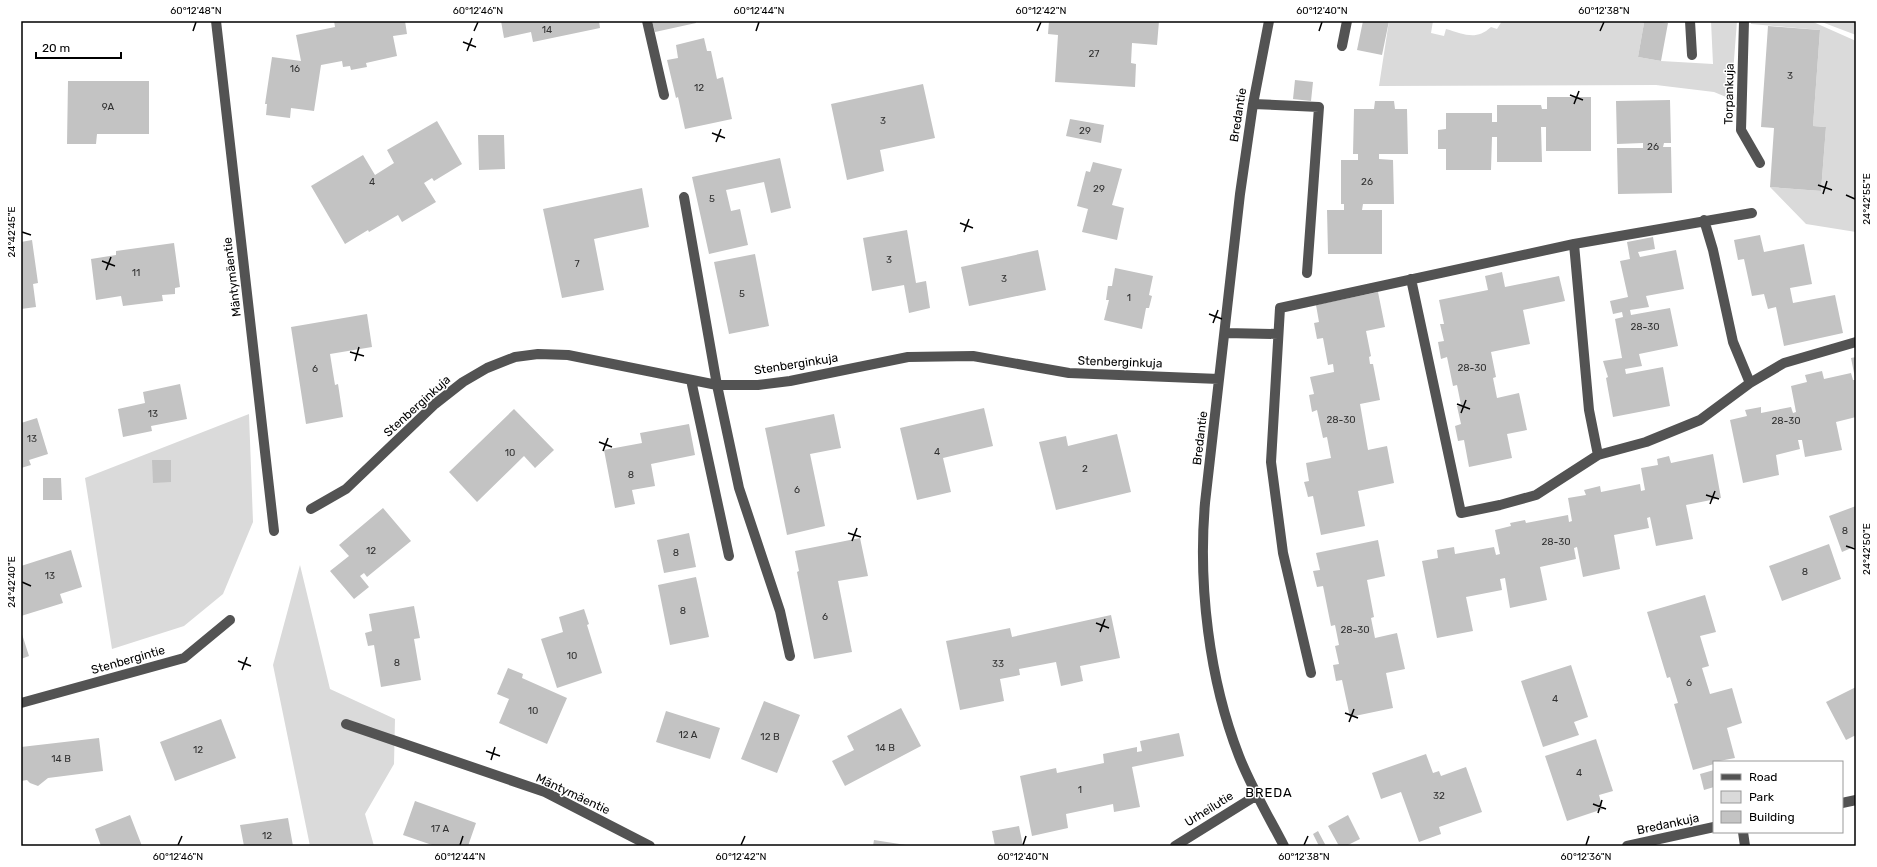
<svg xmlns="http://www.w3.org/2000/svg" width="1877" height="867" viewBox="0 0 1877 867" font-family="Rubik,sans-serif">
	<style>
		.green { fill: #dadada }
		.building { fill: #c3c3c3 }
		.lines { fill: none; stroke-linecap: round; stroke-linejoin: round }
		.minor { stroke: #535353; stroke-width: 10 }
		.ticks { fill: none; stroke: #000; stroke-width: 1.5 }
		.labels { text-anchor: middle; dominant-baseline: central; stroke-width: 3; stroke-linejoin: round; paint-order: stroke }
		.number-label { font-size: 10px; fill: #313131 }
		.street-label { font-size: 12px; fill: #000; stroke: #fff }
		.neighbourhood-label { font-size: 13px; letter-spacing: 1px; fill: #000; stroke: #fff }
		.neatline { fill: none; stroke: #000; stroke-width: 1.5 }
		.ticks-label { font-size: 10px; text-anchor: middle; fill: #000 }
	</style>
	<rect width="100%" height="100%" fill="#fff"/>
	<path class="green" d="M1389,21H1433L1431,33L1444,36L1446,29C1464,34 1476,41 1491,27L1497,29L1502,21H1631L1644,23L1638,57L1661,61L1713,64L1711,21H1737L1731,99L1714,92L1656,85L1379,86Z
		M1751,21H1811L1856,41V232L1806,224L1770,187L1821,191L1826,127L1813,126L1820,30L1751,24Z
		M1819,21H1856V35Z
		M249,414L253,522L223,594L184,626L112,649L85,478Z
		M300,565L330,689L395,719L394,764L365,814L374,846H310L273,665Z"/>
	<path class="building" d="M334,21H405L407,34L393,36L397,56L366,63L367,67L351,70L350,66L343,67L342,61L321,65L314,111L291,108L290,118L266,115L267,104H265L272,57L301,61L296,35L335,27Z
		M501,21H599L600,28L533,42L531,32L504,38Z
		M652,21H696V23L655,32Z
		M1049,21H1159L1157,45L1132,43L1131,63L1136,64L1135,87L1055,82L1058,35L1048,34Z
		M1363,21H1389L1382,55L1357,50Z
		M1635,21H1657L1668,23L1661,61L1638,57L1644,23Z
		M1768,26L1820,30L1813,126L1826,127L1821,191L1770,187L1774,128L1761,127Z
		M704,38L707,51H711L717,79L723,77L732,119L685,129L678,97L676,98L667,60L678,58L676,45Z
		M1295,80L1313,82L1311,101L1293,99Z
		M68,81H149V134H97L96,144H67Z
		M923,84L935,138L880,150L884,171L847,180L831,104Z
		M1547,97H1591V151H1546V127H1541L1542,162H1497V137H1492L1491,170H1446V149H1438V130L1446,129V113H1492V122H1497V105H1541L1542,109H1547Z
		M1670,100L1671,143H1664L1663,147H1671L1672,193L1618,194L1617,148H1643V143L1617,144L1616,101Z
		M1375,101H1394L1395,109H1407L1408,154H1379V159L1393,160L1394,204H1363L1362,210H1382V254H1328L1327,210H1344V204H1341V160H1358V154H1353L1354,109H1374Z
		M1070,119L1104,125L1101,143L1066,136Z
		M437,121L462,164L434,181L432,178L424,183L436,202L402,222L398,215L369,232L368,230L345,244L311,186L363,155L375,175L394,163L387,150Z
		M478,135H504L505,169L479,170Z
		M780,158L791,208L771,213L764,182L726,190L731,211L740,209L748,245L709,254L692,177Z
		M1093,162L1122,169L1112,205L1124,208L1117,240L1082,232L1088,209L1077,206L1086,171L1090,172Z
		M642,188L649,227L594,239L604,290L562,298L543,209Z
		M907,230L916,283L926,281L930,308L909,313L904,285L872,291L863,238Z
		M1760,235L1764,252L1804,244L1812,284L1790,288L1793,303L1835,295L1843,333L1784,346L1776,307L1768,309L1764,294L1752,296L1744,259L1738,260L1734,240Z
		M1653,237L1655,249L1638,252L1640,257L1676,250L1684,289L1646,296L1649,307L1630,310L1631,315L1670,308L1678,346L1639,354L1642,366L1625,369L1626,374L1663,367L1670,406L1613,417L1606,378L1608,377L1603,361L1622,358L1615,319L1623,317L1622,312L1613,314L1610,301L1628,297L1620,261L1630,259L1627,242Z
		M32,240L38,283L33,284L36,307L21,309V242Z
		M174,243L180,287L175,288V294L162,295L163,301L123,306L121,296L96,300L91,259L116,255V251Z
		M1038,250L1046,290L969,306L961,267Z
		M755,254L769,326L729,334L714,262Z
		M1115,268L1153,276L1149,295L1152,296L1149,308H1146L1142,329L1104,320L1109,300H1106L1108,286H1112Z
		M1502,272L1505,287L1559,276L1565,301L1523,310L1530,344L1491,352L1496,377L1493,378L1497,398L1519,393L1527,430L1507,434L1512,458L1469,467L1464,440L1458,441L1455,426L1461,424L1457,406L1461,405L1457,385L1453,386L1447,357L1441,359L1438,342L1444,341L1440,324H1444L1439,300L1488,290L1485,276Z
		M1378,292L1385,327L1366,331L1371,356L1369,357L1370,364H1373L1380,400L1360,404L1368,450L1387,446L1394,483L1358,491L1365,526L1321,535L1313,496L1308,497L1306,489L1304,482L1309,481L1306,463L1331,458L1327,437L1323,438L1317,410L1312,412L1309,395L1314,394L1310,377L1334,372L1333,364L1328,365L1323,338L1317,339L1314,323L1319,322L1316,305Z
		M367,314L372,347L330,354L335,385L338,384L343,417L306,424L291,327Z
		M1856,357V378H1855L1851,358Z
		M1822,371L1824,379L1851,373L1853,380H1856V417L1836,422L1842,450L1805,457L1802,440H1798L1800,449L1776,455L1779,475L1743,483L1730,420L1747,416L1745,410L1761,407V413L1791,407L1793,413L1796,412L1791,386L1807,382L1805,375Z
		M180,384L187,419L151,426L152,431L123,437L118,409L145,403L143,392Z
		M984,408L993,446L943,458L951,492L917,500L900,428Z
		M514,409L554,450L535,468L524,456L477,502L449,472Z
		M834,414L841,448L810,454L825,526L787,535L765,428Z
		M37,418L48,454L29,460L31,465L21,468V423Z
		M689,424L695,455L651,464L655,486L632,490L635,504L615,508L604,450L642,443L640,433Z
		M1117,434L1131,492L1056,510L1039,442L1066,436L1068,446Z
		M1713,454L1721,498L1686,505L1693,539L1656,546L1650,517L1647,518L1649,528L1614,535L1620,569L1583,577L1577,547L1574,548L1576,559L1540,567L1547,600L1510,608L1505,578L1500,579L1502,590L1466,597L1473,631L1437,638L1422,561L1438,558L1437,550L1454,547L1455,554L1494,547L1496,555L1500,554L1495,530L1511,526L1510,523L1525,520L1526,523L1568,515L1569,522L1572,521L1568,498L1586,495L1584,490L1600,486L1601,492L1640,484L1641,491L1645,490L1641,468L1658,465L1657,459L1669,456L1671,463Z
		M152,460H171V482L153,483Z
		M43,478H61L62,500H43Z
		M1856,506V546L1842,552L1829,516Z
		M383,508L411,541L367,577L364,573L360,576L369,587L354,599L330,571L349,556L339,545Z
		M689,533L696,567L664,573L657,540Z
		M860,538L868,576L838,581L852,652L814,659L797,572L799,571L795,551Z
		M1378,540L1385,576L1367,580L1374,617L1371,618L1375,638L1397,633L1405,669L1386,673L1393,708L1350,717L1342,680L1336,681L1333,665L1339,664L1335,646L1339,645L1335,625L1331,626L1323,586L1317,587L1313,571L1320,570L1316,553Z
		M1829,544L1841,579L1782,601L1769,566Z
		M71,550L82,587L60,594L63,603L21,616V566Z
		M696,577L709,637L670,645L658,585Z
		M1705,595L1716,632L1700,636L1709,666L1702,668L1710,694L1732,688L1742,723L1727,728L1735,758L1714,762V764L1693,770L1674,704L1678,703L1670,677L1667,678L1647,612Z
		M414,606L420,638L414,639L421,680L381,687L374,645L368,646L365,633L372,631L369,614Z
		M584,609L589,624L587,625L602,673L557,688L541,639L563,632L559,617Z
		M1111,615L1120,658L1080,666L1083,681L1061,686L1056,662L1019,669L1020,675L1000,679L1004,701L960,710L946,641L1010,628L1012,637Z
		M21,631L29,656L21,659Z
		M1571,665L1588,717L1574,722L1579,735L1543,747L1521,681Z
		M508,668L523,674L522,678L567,698L547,744L499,723L509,699L497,694Z
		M1856,687V735L1846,740L1826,702Z
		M764,701L800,715L777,773L741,759Z
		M901,708L921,746L845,786L832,761L854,750L847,736Z
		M666,711L720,728L710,759L656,742Z
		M221,719L236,758L175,781L160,742Z
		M1179,733L1184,756L1132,767L1140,807L1114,812L1113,804L1066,814L1068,828L1032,836L1020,776L1056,768L1057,773L1104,763L1103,754L1137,747V752L1142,751L1140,741Z
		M99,738L103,771L48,778L38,786L30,783L27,780L21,781V747Z
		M1596,739L1613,791L1599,795L1603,809L1567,821L1545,756Z
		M1426,754L1433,773L1439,771L1441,776L1466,767L1482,812L1439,827L1441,834L1419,842L1401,792L1381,799L1372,773Z
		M1714,770V787L1704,790L1700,774Z
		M415,801L476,823L468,846H435L403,835Z
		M130,815L142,846H101L95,829Z
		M1348,815L1360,839L1346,846H1339L1328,826Z
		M288,818L293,846H244L240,825Z
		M1019,826L1023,846H995L992,831Z
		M1318,831L1326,846H1319L1313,834Z
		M874,840L906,845V846H873Z"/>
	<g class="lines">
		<path class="minor" d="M216,21L274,531
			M647,21L664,95
			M1269,21L1253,104L1240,194L1205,503C1198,585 1209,679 1239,756C1251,787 1269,817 1284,846
			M1690,21L1692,55
			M1744,21L1741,130L1760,163
			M1342,46L1347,21
			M1253,104L1319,107L1307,273
			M684,197L717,385L739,488L780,611L790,656
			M1704,220L1713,250L1733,342L1750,383
			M1574,244L1589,410L1598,455
			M1411,279L1461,513L1500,505L1536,495L1598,455L1646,442L1700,420L1750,383L1784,363L1856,342
			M1225,333L1278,334
			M691,380L729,556
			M311,509L346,489L435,404L463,382L487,368L515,357L538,354L568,355L717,385H758L790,381L908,357L973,356L1069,373L1219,379
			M1311,673L1283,553L1271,462L1280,308L1574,244L1752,213
			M21,703L184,658L230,620
			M346,724L545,792L650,846
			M1842,803L1856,800
			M1743,832L1745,846
			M1175,846L1257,795
			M1627,846L1714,827"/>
	</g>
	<path class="ticks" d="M193,31L196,22M474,31L478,22M756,31L759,22M1037,31L1041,22M1319,31L1322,22M1600,31L1604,22M463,42L476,47M467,51L472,38M1570,95L1583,100M1574,104L1579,91M712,133L725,138M716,142L721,129M1818,185L1832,190M1823,194L1827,181M1846,195L1855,199M960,223L973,228M22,232L31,235M964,232L969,219M102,261L115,266M106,270L111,257M1209,314L1222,319M1213,323L1218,310M350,352L364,356M355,361L359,347M1457,404L1470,409M1461,413L1466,400M599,442L612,447M603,451L608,438M1706,495L1719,499M1710,504L1715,491M848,533L861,537M852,541L857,528M1846,546L1855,549M22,582L31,586M1096,623L1109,628M1100,632L1105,619M238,661L251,666M242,670L247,657M1345,713L1358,718M1349,722L1354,709M486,751L500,756M491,760L495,747M1593,804L1606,809M1598,813L1602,800M178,845L182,836M460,845L463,836M741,845L745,836M1023,845L1026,836M1304,845L1308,836M1586,845L1589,836"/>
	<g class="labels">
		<g class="number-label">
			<text x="547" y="30">14</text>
			<text x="1094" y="54">27</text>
			<text x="295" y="69">16</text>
			<text x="1790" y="76">3</text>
			<text x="699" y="88">12</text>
			<text x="108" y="107">9A</text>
			<text x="883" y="121">3</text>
			<text x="1085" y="131">29</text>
			<text x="1653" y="147">26</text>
			<text x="372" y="182">4</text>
			<text x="1367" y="182">26</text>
			<text x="1099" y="189">29</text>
			<text x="712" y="199">5</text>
			<text x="889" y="260">3</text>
			<text x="577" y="264">7</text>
			<text x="136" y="273">11</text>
			<text x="1004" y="279">3</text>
			<text x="742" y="294">5</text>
			<text x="1129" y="298">1</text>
			<text x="1645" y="327">28-30</text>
			<text x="1472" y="368">28-30</text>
			<text x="315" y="369">6</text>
			<text x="153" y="414">13</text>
			<text x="1341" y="420">28-30</text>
			<text x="1786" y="421">28-30</text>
			<text x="32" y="439">13</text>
			<text x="937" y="452">4</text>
			<text x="510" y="453">10</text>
			<text x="1085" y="469">2</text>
			<text x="631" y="475">8</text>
			<text x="797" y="490">6</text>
			<text x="1845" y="531">8</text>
			<text x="1556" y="542">28-30</text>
			<text x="371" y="551">12</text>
			<text x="676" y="553">8</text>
			<text x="1805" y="572">8</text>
			<text x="50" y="576">13</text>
			<text x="683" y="611">8</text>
			<text x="825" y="617">6</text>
			<text x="1355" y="630">28-30</text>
			<text x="572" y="656">10</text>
			<text x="397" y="663">8</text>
			<text x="998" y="664">33</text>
			<text x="1689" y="683">6</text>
			<text x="1555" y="699">4</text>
			<text x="533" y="711">10</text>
			<text x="688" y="735">12 A</text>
			<text x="770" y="737">12 B</text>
			<text x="885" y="748">14 B</text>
			<text x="198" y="750">12</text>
			<text x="61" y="759">14 B</text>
			<text x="1579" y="773">4</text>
			<text x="1080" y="790">1</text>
			<text x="1439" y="796">32</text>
			<text x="440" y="829">17 A</text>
			<text x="267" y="836">12</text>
		</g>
		<g class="street-label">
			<text transform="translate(1729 94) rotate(-89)">Torpankuja</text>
			<text transform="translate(1238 115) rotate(-81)">Bredantie</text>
			<text transform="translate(232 277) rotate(-97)">Mäntymäentie</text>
			<text transform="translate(1120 362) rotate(2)">Stenberginkuja</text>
			<text transform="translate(796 364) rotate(-9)">Stenberginkuja</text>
			<text transform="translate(417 406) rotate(-42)">Stenberginkuja</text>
			<text transform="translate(1200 438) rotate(-83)">Bredantie</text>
			<text transform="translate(128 660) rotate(-16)">Stenbergintie</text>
			<text transform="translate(573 794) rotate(25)">Mäntymäentie</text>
			<text transform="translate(1209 809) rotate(-32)">Urheilutie</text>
			<text transform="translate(1668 824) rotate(-12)">Bredankuja</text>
		</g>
		<g class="neighbourhood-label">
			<text x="1269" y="792">BREDA</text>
		</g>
	</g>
	<rect width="1877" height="867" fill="none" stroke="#ffffff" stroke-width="44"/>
	<rect x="1713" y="761" width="130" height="72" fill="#ffffff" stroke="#999999"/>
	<rect x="1721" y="774" width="20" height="6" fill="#535353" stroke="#999999"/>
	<text x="1749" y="781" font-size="12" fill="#000000">Road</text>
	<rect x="1721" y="791" width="20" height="12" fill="#dadada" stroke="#999999"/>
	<text x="1749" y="801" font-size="12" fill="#000000">Park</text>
	<rect x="1721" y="811" width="20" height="12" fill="#c3c3c3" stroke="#999999"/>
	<text x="1749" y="821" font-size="12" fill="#000000">Building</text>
	<path d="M36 52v6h85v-6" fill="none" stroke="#000000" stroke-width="2"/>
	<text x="42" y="52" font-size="12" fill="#000000" stroke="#ffffff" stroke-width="3" paint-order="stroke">20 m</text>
	<rect x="22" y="22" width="1833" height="823" class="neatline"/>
	<g class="ticks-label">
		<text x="196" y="14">60°12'48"N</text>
		<text x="478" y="14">60°12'46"N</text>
		<text x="759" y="14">60°12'44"N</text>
		<text x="1041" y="14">60°12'42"N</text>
		<text x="1322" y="14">60°12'40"N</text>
		<text x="1604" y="14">60°12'38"N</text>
		<text transform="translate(1866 199) rotate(-90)" y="4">24°42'55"E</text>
		<text transform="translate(11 232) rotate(-90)" y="4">24°42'45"E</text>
		<text transform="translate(1866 549) rotate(-90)" y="4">24°42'50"E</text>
		<text transform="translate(11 582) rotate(-90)" y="4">24°42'40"E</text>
		<text x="178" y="860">60°12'46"N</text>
		<text x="460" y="860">60°12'44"N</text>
		<text x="741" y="860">60°12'42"N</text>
		<text x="1023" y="860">60°12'40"N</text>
		<text x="1304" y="860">60°12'38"N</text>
		<text x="1586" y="860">60°12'36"N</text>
	</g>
</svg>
